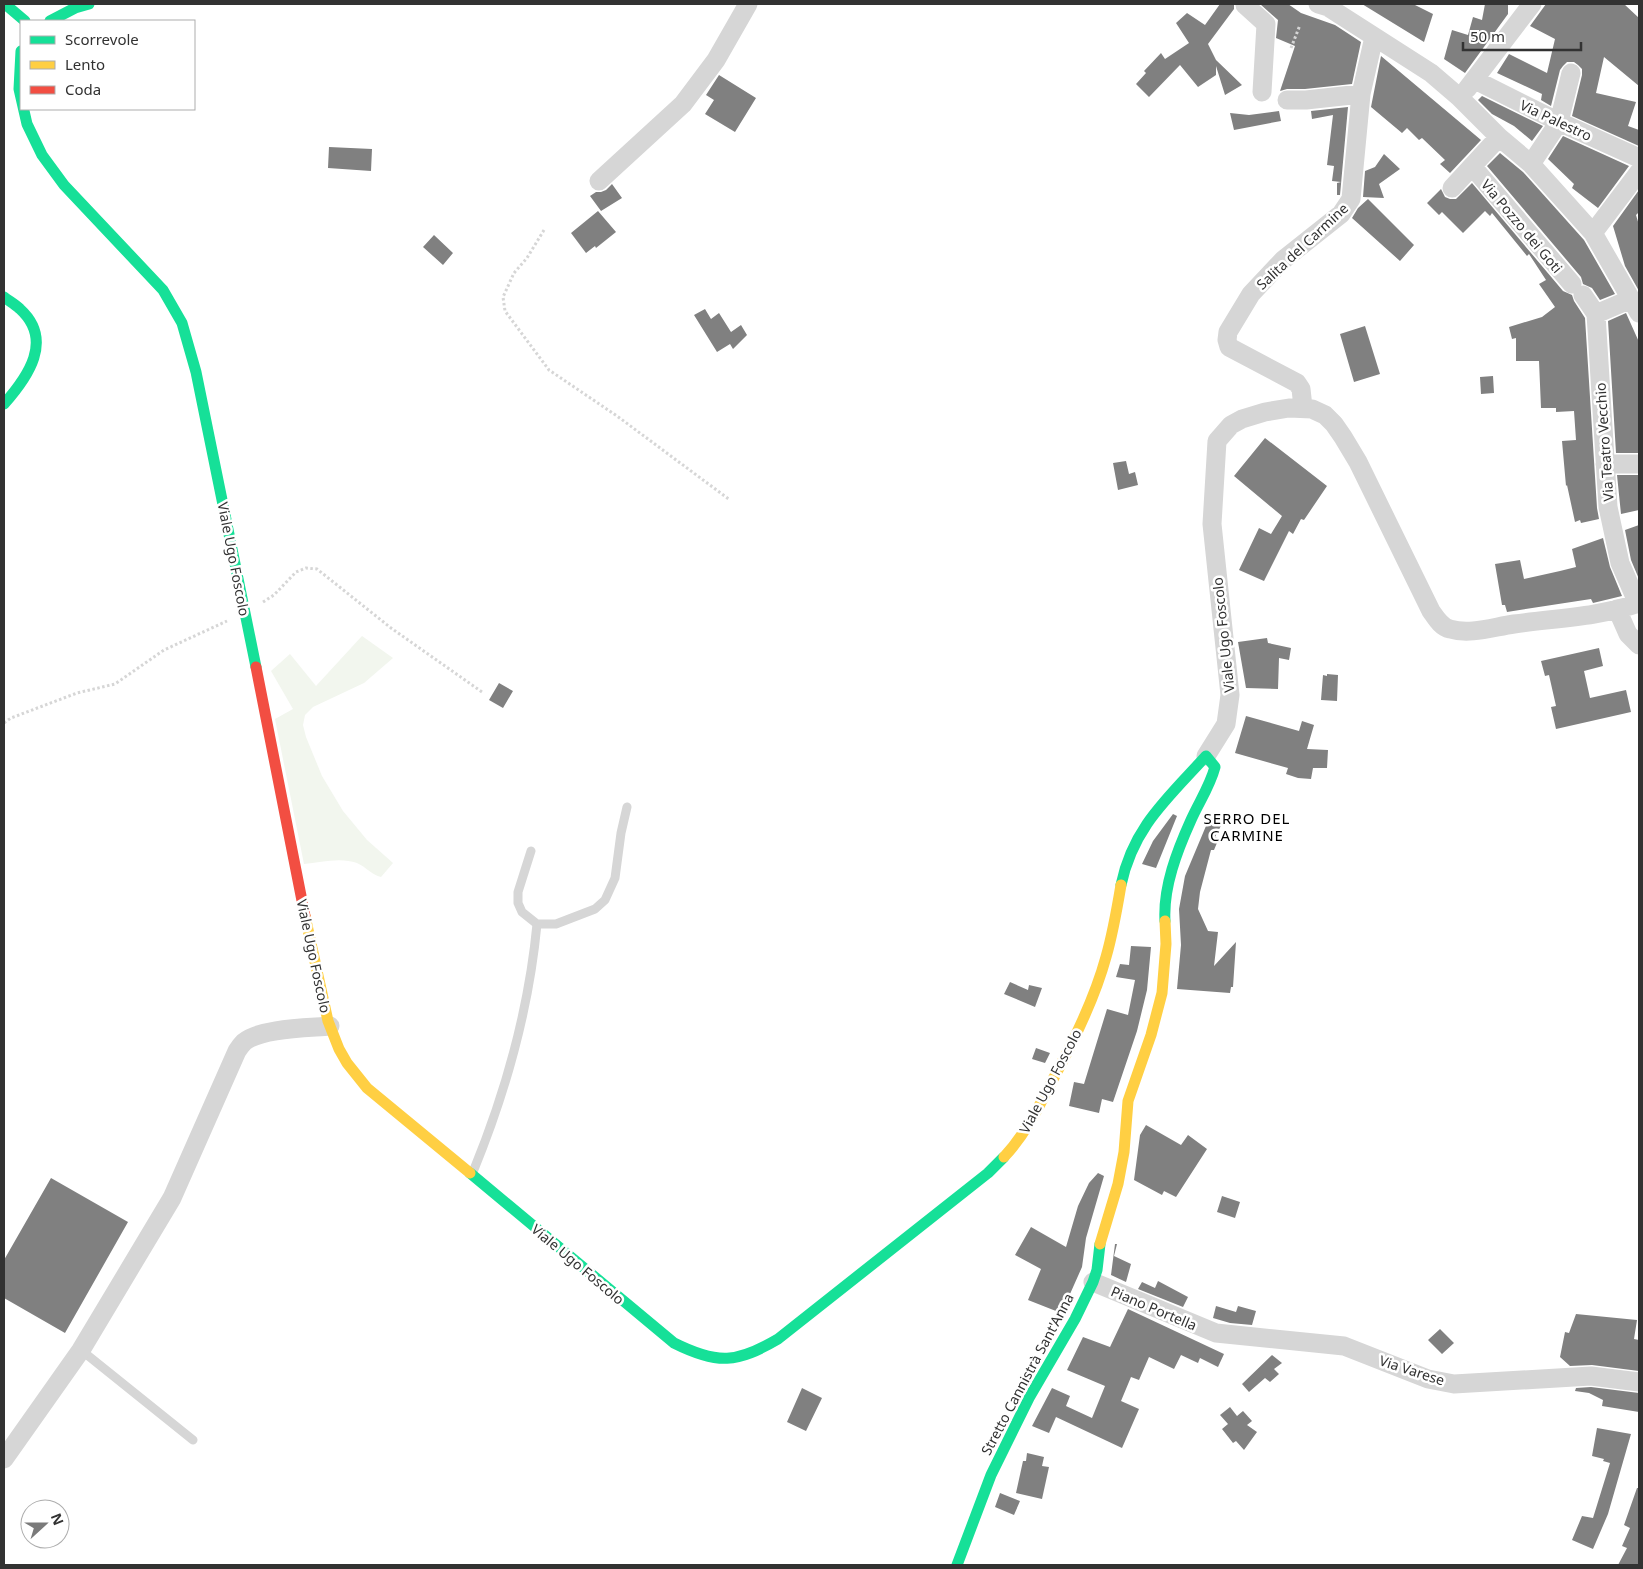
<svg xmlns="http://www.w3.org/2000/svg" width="1643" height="1569" viewBox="0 0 1643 1569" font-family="'Noto Sans',sans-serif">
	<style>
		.green { fill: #f2f6ee }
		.building { fill: #808080 }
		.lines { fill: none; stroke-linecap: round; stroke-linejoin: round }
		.path { stroke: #d6d6d6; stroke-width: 3; stroke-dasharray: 2.5 2.5; stroke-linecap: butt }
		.lane { stroke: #d6d6d6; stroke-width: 9 }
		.street { stroke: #d6d6d6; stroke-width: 19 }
		.fast { stroke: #16e098; stroke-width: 11 }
		.slow { stroke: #ffcf43; stroke-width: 11 }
		.jam { stroke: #f24e42; stroke-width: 11 }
		.labels { text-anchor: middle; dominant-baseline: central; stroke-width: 5; stroke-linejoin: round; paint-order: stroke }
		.street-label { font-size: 14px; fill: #323232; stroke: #fff }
		.neighbourhood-label { font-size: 15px; letter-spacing: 1px; fill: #000; stroke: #fff }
	</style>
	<rect width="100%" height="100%" fill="#fff"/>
	<path class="green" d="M362,636L393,658L364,683L313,707L305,715L303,725L306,737L322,776L343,811L367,840L393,863L381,877C372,875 366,867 357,863C341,857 321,862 304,864L275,719L293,709L271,671L290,654L316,686Z"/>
	<path class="building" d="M1220,4H1234V9L1208,44L1216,60L1242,85L1225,95L1216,66V75L1198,87L1180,65L1149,97L1136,84L1146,73L1144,71L1161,53L1165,59L1189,43L1176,23L1187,13L1205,25Z
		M1260,4H1288L1301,13L1335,25L1361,42L1352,84L1305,89H1287L1280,91L1295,46L1276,38L1278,20Z
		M1362,4H1413L1433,14L1424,42Z
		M1485,4H1508V14L1465,73L1444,59L1452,30L1468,35L1473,17L1482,20Z
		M1546,4H1624L1639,18V86L1604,57L1596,93L1636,102L1628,126L1639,130V146L1572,116L1582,75V69L1578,65L1574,62H1567L1563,66L1560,70L1551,106L1541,100L1542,94L1497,73L1509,54L1547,73L1555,39L1530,26Z
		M1381,56L1481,140L1450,173L1440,164L1445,160L1422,138L1419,140L1407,128L1402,133L1371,107Z
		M719,75L756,98L735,132L705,114L714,100L706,95Z
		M1482,96L1543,126L1532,141L1514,126L1492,114L1478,100Z
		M1348,107L1340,195H1337V183L1341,182L1332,181L1334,166L1327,165L1333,115L1312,119L1311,111Z
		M1279,111L1281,121L1234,130L1230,113L1249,115Z
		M1563,136L1629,166L1598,208L1572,188L1574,184L1548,159Z
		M329,147L372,149L371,171L328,168Z
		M1500,153L1523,172L1584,240L1615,294L1600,300L1592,288L1583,284L1581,277L1487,166Z
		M1384,154L1400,169L1379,184L1384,198L1363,197L1365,171L1375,167Z
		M1472,183L1563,291L1572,295L1574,301L1585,318L1597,508L1599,519L1581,523L1580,520L1575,522L1567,485L1566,486L1562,441L1576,440L1574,411L1556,412V408H1541L1539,361H1516V338L1512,339L1509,327L1542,317L1555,307L1539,284L1546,280L1529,254L1527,256L1492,213L1490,216L1485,211L1463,233L1442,212L1439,215L1427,203L1441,189L1445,197L1450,199H1456Z
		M612,184L622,198L601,211L590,196L596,192H601L606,190Z
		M1639,190V212L1636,215L1639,225V291L1625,266L1613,226Z
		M1368,199L1414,245L1400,261L1352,218L1358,208Z
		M598,211L616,232L596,248L595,246L586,253L571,233Z
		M434,235L453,253L443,265L423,247Z
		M705,309L711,319L719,313L731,332L741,325L747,335L733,349L730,344L717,352L694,315Z
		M1626,313L1639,342V453H1616L1608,321Z
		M1365,326L1380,374L1354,382L1340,334Z
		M1493,376L1494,393L1481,394L1480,377Z
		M1265,438L1327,486L1304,520L1301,519L1293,534L1289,531L1264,581L1239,570L1259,528L1271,534L1282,516L1234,476Z
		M1126,461L1129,474L1135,472L1138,485L1118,490L1113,463Z
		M1617,475H1639V510L1621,514Z
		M1639,525V579L1631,560L1625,530Z
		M1603,538L1610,567L1622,596L1593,603L1591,599L1507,612L1505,605H1502L1495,564L1520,560L1524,579L1560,571L1576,567L1572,549Z
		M1267,638L1268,643L1291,648L1289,660L1279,658L1278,689L1246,688L1238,642Z
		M1599,648L1603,666L1584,671L1590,698L1626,690L1631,712L1556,729L1551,707L1556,706L1549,675L1545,676L1541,661Z
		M1327,674L1338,675L1337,701L1321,700L1323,675L1327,676Z
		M499,683L513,691L503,708L489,700Z
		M1246,716L1299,731L1302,721L1314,725L1307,749L1328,750L1327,768H1313L1311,779L1298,778L1286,774L1288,768L1235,753Z
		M1173,814L1177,816L1156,868L1142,864L1153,841Z
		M1211,814L1224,820L1215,837L1219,838L1214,850H1211L1200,892L1198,909L1208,931L1218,932L1214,966L1236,942L1233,987H1231L1230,993L1177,989L1181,945L1179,909L1185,876Z
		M1131,946L1151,947L1147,990L1137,1031L1113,1102L1102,1099L1099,1113L1069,1106L1074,1082L1084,1084L1107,1009L1128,1015L1135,980L1116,977L1120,964L1129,965Z
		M1010,982L1028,990L1029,985L1042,988L1035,1007L1004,994Z
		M1036,1048L1050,1053L1045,1063L1032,1059Z
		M1146,1125L1181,1145L1188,1135L1207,1149L1176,1197L1164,1191L1162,1195L1134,1180L1140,1135Z
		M1098,1173L1104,1176L1086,1238L1082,1267L1062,1312L1061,1313L1028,1300L1041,1269L1015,1255L1031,1227L1066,1247L1078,1206L1089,1183Z
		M51,1178L128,1222L65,1333L4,1298V1260Z
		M1222,1196L1240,1202L1235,1218L1217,1212Z
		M1115,1244H1117L1114,1256L1131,1264L1126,1282L1111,1275Z
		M1158,1281L1188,1297L1183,1307L1138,1289L1142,1282L1155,1288Z
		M1216,1306L1236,1312L1238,1306L1256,1311L1252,1325L1230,1323L1213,1318Z
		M1128,1309L1224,1354L1218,1367L1200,1358L1198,1363L1181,1355L1174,1369L1149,1357L1139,1380L1131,1377L1121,1401L1139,1409L1122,1448L1056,1417L1049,1433L1032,1426L1052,1388L1070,1396L1066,1406L1092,1418L1105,1386L1067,1370L1083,1337L1110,1347Z
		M1576,1314L1637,1320L1634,1339L1639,1340V1371L1592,1365L1570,1366L1560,1357L1565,1332L1569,1333Z
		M1440,1329L1454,1343L1442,1354L1428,1340Z
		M1272,1355L1282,1363L1274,1369L1279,1374L1270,1382L1265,1378L1249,1392L1242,1384Z
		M1591,1387L1639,1393V1412L1602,1406L1603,1400L1589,1393L1575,1391L1576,1388Z
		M802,1388L822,1398L806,1431L787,1422Z
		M1230,1407L1237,1416L1243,1411L1252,1421L1247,1425L1257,1432L1244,1450L1236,1441L1233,1443L1222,1429L1228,1424L1220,1415Z
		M1597,1428L1631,1434L1608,1514L1593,1549L1572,1540L1582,1516L1593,1518L1610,1463L1603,1461L1604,1459L1592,1456Z
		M1027,1453L1044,1457L1042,1466L1049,1467L1042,1499L1016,1493L1023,1461H1026Z
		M1637,1488H1639V1565H1618L1627,1548L1622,1546L1630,1528L1624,1525Z
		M1000,1493L1020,1501L1014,1515L995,1507Z"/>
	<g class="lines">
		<path class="path" d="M1291,48L1300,25
			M544,230L527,258L514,273L503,297L505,311L549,370L617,416L730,500
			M263,602L274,595L296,572L306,568L317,569L391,628L482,692
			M4,723L11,718L77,693L115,684L164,650L227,621"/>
		<path class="lane" d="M531,851L518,892V903L522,912L537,924H556L595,909L605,900L615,878L621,833L627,807
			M473,1172C505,1094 529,1009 537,924
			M81,1350L193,1440"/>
		<path class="street" d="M1246,4L1245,5L1266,24L1262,92
			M1318,4L1328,7L1431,73L1459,97L1499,137L1531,164L1593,233L1639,313
			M1475,80L1559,122L1639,158
			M1467,89L1532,4
			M1287,100H1306L1361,94
			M1531,164L1559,122L1571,73
			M1472,166L1572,284
			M599,181L683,104L716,60L748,4
			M1452,188L1499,137
			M1593,233L1639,172
			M1583,295L1596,314
			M1631,299L1596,314L1608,507L1620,563L1638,604
			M1303,407L1301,389L1297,383L1229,347L1227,340L1228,332L1251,294L1283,260L1341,214L1351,199L1361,94L1374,37
			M1605,464H1639
			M1617,609L1628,634L1639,645
			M1206,756L1226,724L1230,695L1212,524L1217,441L1231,425L1242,419L1265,412L1289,408L1312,409L1325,415L1334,424L1343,437L1358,462L1431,611C1436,618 1441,627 1450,629C1470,635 1493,627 1514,624C1557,618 1598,617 1639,603
			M1093,1282L1216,1333L1344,1346L1428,1379L1454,1384L1591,1376L1639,1382
			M4,1459L81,1350L172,1198L237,1051C239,1048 242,1044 244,1042C261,1028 308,1028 330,1026"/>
		<path class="fast" d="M5,4L25,21
			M50,21L75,8L89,4
			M21,51L19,89L27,124L42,155L64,185L163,290L182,323L196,372L256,667
			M4,297C9,301 15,304 20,309C54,340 28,377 4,404
			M1121,885C1133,827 1168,798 1206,756L1215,767C1210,786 1199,802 1191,820C1177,851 1163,887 1165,921
			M470,1173L674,1343C718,1365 737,1363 778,1339L988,1173L1004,1157
			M957,1565L991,1475L1029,1398L1075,1319L1093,1282L1097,1270L1100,1244"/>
		<path class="slow" d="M305,916L328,1021L339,1049L347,1063L367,1088L470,1173
			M1004,1157C1024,1136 1038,1109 1051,1083C1073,1043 1094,1001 1106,957C1113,933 1117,909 1121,885
			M1100,1244L1118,1184L1124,1152L1128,1101L1151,1035L1162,993L1166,944L1165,921"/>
		<path class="jam" d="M256,667L305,916"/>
	</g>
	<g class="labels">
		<g class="street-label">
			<text transform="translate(1556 120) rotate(25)">Via Palestro</text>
			<text transform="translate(1522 226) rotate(50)">Via Pozzo dei Goti</text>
			<text transform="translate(1302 246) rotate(-43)">Salita del Carmine</text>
			<text transform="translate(1604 442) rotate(-94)">Via Teatro Vecchio</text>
			<text transform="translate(234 559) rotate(79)">Viale Ugo Foscolo</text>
			<text transform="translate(1223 635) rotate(-96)">Viale Ugo Foscolo</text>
			<text transform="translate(314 956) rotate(78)">Viale Ugo Foscolo</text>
			<text transform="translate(1050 1081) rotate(-62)">Viale Ugo Foscolo</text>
			<text transform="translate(578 1264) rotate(40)">Viale Ugo Foscolo</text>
			<text transform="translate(1154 1308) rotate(23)">Piano Portella</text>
			<text transform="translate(1412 1370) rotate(18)">Via Varese</text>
			<text transform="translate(1027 1374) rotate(-62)">Stretto Cannistrà Sant'Anna</text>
		</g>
		<g class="neighbourhood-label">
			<text x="1247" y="818">SERRO DEL<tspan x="1247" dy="17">CARMINE</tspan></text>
		</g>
	</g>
	<rect width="1643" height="1569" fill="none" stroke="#323232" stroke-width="10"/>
	<rect x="20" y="20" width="175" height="90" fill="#ffffff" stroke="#adadad"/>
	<rect x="30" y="36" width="25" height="8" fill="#16e098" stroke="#adadad"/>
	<text x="65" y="45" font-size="15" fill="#323232">Scorrevole</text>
	<rect x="30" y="61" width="25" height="8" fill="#ffcf43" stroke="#adadad"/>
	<text x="65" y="70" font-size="15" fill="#323232">Lento</text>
	<rect x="30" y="86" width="25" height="8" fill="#f24e42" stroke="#adadad"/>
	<text x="65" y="95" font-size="15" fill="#323232">Coda</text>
	<g transform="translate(45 1524) rotate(69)"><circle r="24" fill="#ffffff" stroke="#adadad"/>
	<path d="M0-4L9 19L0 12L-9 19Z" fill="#7a7a7a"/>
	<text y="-8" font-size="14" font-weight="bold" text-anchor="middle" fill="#323232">N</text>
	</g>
	<path d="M1463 42v8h118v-8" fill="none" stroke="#323232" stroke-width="2.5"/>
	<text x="1470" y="42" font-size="15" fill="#323232" stroke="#ffffff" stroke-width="4" paint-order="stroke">50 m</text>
</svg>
